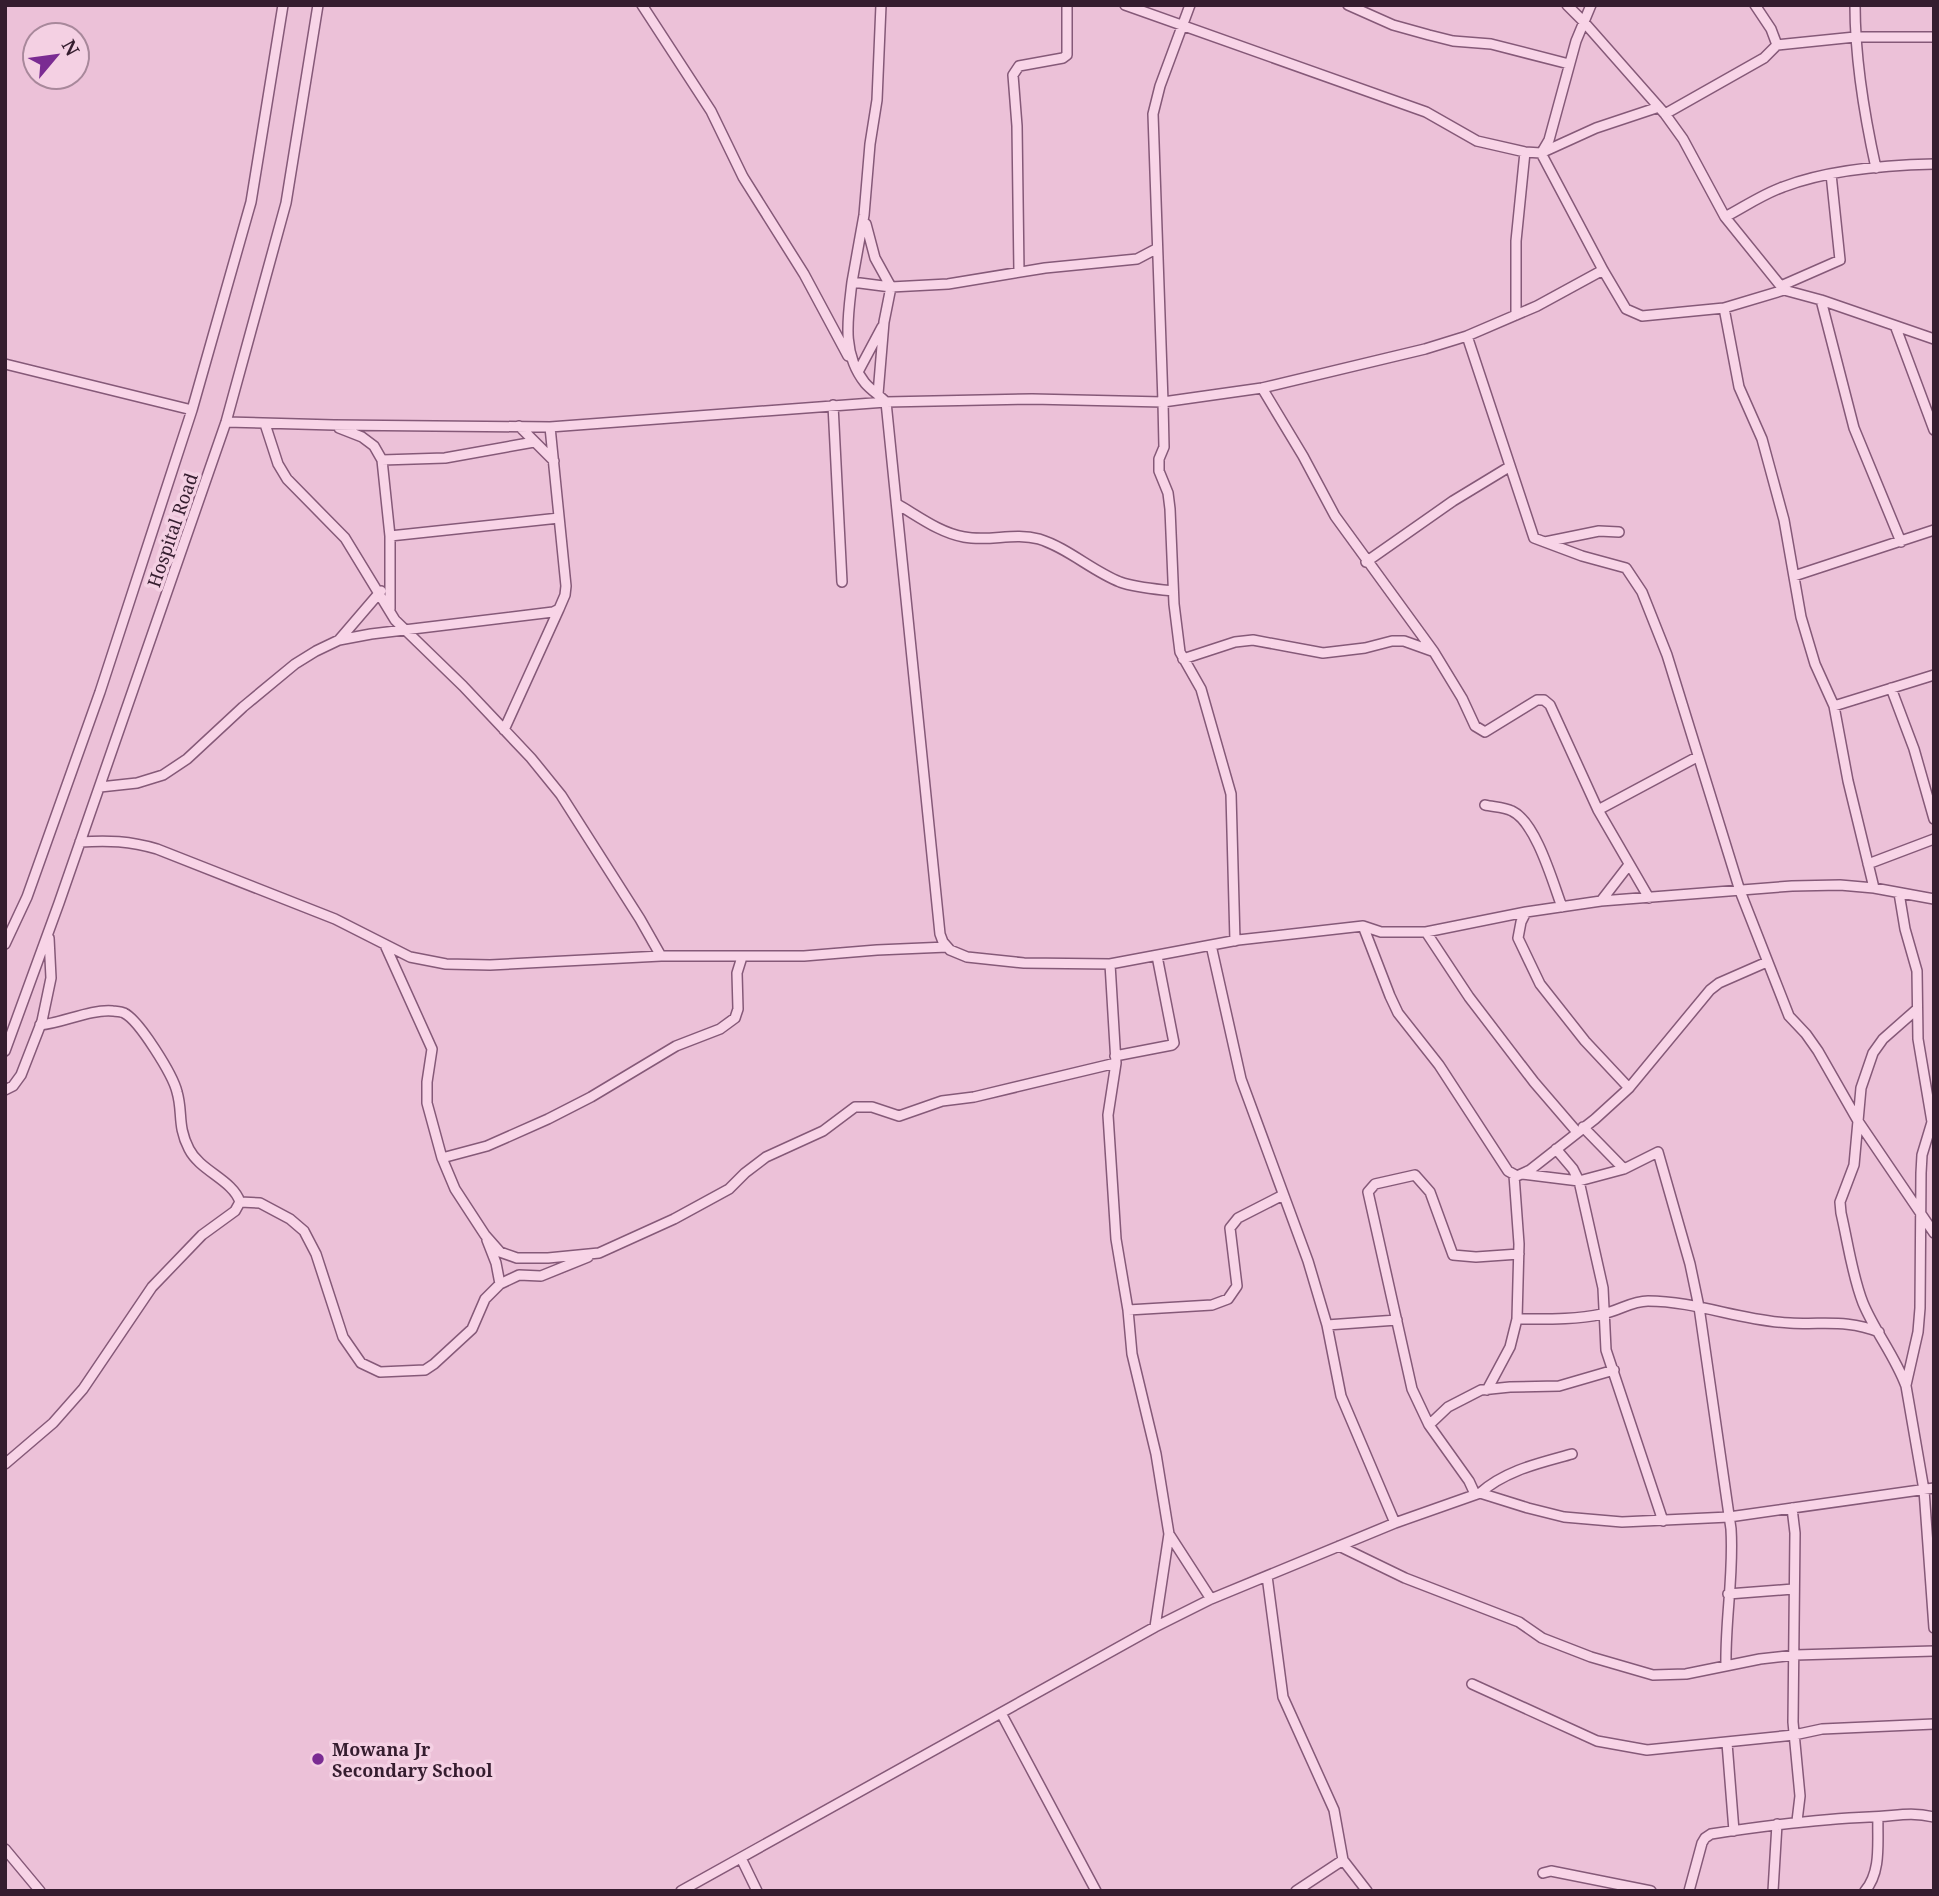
<svg xmlns="http://www.w3.org/2000/svg" width="1939" height="1896" viewBox="0 0 1939 1896" font-family="'Noto Serif',serif">
	<style>
		.lines { fill: none; stroke-linecap: round; stroke-linejoin: round }
		.street-casing { stroke: #855978; stroke-width: 12 }
		.street { stroke: #f8d4e7; stroke-width: 9 }
		.poi-dot { fill: #7a2b92; stroke: #f4d0e3; stroke-width: 2.5 }
		.labels { text-anchor: middle; dominant-baseline: central; stroke-width: 7; stroke-linejoin: round; paint-order: stroke }
		.street-label { font-size: 18px; fill: #351d2f; stroke: #f4d0e3 }
		.poi-label { font-size: 18px; font-weight: bold; fill: #351d2f; stroke: #f4d0e3; text-anchor: start }
	</style>
	<rect width="100%" height="100%" fill="#ecc1d8"/>
	<g class="lines">
		<defs>
			<path id="street" d="M642,5L711,111L743,177L804,274L848,356
				M881,5L877,100L870,144L864,215L852,282L891,287L948,284L1045,268L1137,259L1156,249
				M1125,5L1426,112L1477,141L1525,152L1541,153L1596,128L1659,107
				M1190,5L1160,86L1153,114L1163,402L1164,447L1159,459V471L1168,493L1170,509L1174,604L1180,652L1201,689L1231,794L1235,941
				M1348,5L1393,25L1429,35L1453,41L1491,44L1569,64
				M1567,5L1583,21L1665,114L1683,139L1725,217L1784,290
				M1755,5L1771,29L1777,45L1855,37H1934
				M1855,5C1855,61 1864,114 1876,168
				M1665,114L1764,58L1777,45
				M1542,152L1549,140L1576,41L1591,5
				M1541,153L1603,270L1626,309L1642,316L1724,308L1784,290L1821,300L1934,339
				M1725,217C1744,207 1763,194 1783,187C1827,170 1887,165 1934,164
				M866,224L875,258L891,287L884,322L878,394
				M1019,272L1017,126L1013,75L1019,66L1063,58L1067,55V5
				M852,282C848,317 841,353 865,383C871,390 879,395 886,402L1032,399L1163,402L1262,388L1425,349L1467,336L1537,306L1603,270
				M1783,285L1840,260L1831,174
				M1821,300L1854,428L1901,542
				M1724,308L1739,387L1762,439L1784,520L1801,617L1815,664L1834,706L1848,781L1874,888
				M1516,315V241L1525,152
				M1896,328L1934,430
				M1467,336L1534,538L1582,556L1626,568L1642,592L1667,655L1740,891L1789,1016L1806,1034L1818,1051L1858,1121L1854,1165L1840,1202L1841,1213C1848,1243 1852,1275 1863,1303C1875,1332 1895,1356 1906,1386L1924,1490L1934,1628
				M5,364L192,410
				M858,372L882,327
				M1262,388L1303,456L1335,516L1434,652L1462,698L1475,726L1485,732L1537,700H1544L1550,705L1598,810L1649,898
				M833,405L842,582
				M226,422L334,425L550,427L886,402L940,934L943,942L950,950L967,957L1024,963L1110,964L1238,940L1363,926L1381,932H1426L1526,912L1601,901L1792,886L1840,885L1874,888L1934,899
				M265,424L278,464L287,479L345,538L395,620L463,686L531,758L561,795L640,919L661,956
				M519,426L554,461
				M339,428L362,437L374,446L382,460L390,536V609
				M382,460L445,458L534,442
				M897,504C918,516 940,533 964,537C990,542 1014,532 1039,539C1068,548 1092,571 1120,582C1137,588 1156,589 1173,591
				M390,536L559,518
				M1545,542L1599,531L1619,532
				M1366,562L1453,501L1509,467
				M1794,576L1934,530
				M339,640L381,591
				M1183,659L1235,642L1253,640L1323,653L1365,648L1392,641H1404L1432,651
				M1891,688L1914,749L1934,819
				M1834,706L1934,675
				M504,730L559,609
				M100,787L137,783L163,775L187,759L243,707L295,664L316,651L339,640L371,634L553,612L559,609L565,595L566,586L550,427
				M1485,805C1493,807 1504,807 1512,811C1536,822 1553,883 1562,907
				M1598,810L1697,757
				M80,842C108,840 130,841 157,849L335,919L410,957L446,964L490,965L661,956H804L877,950L947,947
				M1868,864L1934,839
				M1899,893L1905,929L1917,971L1918,1039L1932,1122L1922,1155L1921,1173L1920,1308L1918,1332L1906,1385
				M1601,901L1628,866
				M1526,912L1521,922L1518,938L1540,984L1585,1041L1629,1088
				M1363,926L1390,996L1398,1013L1439,1065L1508,1171L1517,1176L1530,1170L1595,1119L1629,1088L1710,990L1719,983L1767,962
				M1426,932L1469,997L1534,1082L1577,1132
				M5,944L27,897L100,692L192,410L251,202L283,5
				M385,945L432,1049L427,1082V1103L442,1158L455,1189L485,1235L500,1252L517,1258H548L599,1253L674,1219L729,1189L745,1173L766,1157L823,1131L855,1107H872L899,1116L942,1101L974,1097L1116,1063
				M1211,945L1241,1079L1308,1261L1327,1325L1341,1396L1395,1523
				M1110,964L1116,1063L1108,1115L1116,1239L1128,1310L1132,1354L1156,1454L1169,1534L1155,1627
				M1917,1009L1883,1039L1873,1053L1861,1088L1858,1121L1934,1233
				M40,1025C64,1023 89,1009 113,1011C114,1011 123,1012 124,1013C139,1020 173,1075 177,1092C183,1112 177,1126 189,1149C200,1171 233,1180 240,1202
				M5,1051L59,903L226,422L286,203L318,5
				M1115,1056L1172,1045L1174,1043L1157,956
				M5,1090L13,1086L21,1075L42,1021L51,978L49,938
				M1583,1127L1624,1169
				M1556,1149L1573,1169L1579,1181L1603,1288L1606,1350L1663,1521
				M442,1158L487,1146L548,1119L591,1097L676,1046L720,1029L735,1018L738,1009L737,973L742,957
				M1522,1174L1579,1181L1624,1169L1658,1152L1690,1264L1699,1307L1731,1529C1734,1575 1725,1620 1726,1666
				M240,1202L260,1203L290,1219L304,1231L316,1254L343,1337L361,1363L380,1372L425,1370L434,1364L472,1329L485,1299L500,1284L519,1275L541,1276L588,1257
				M487,1240L496,1263L500,1284
				M1128,1310L1212,1305L1228,1299L1237,1286L1230,1228L1238,1218L1283,1195
				M1517,1319C1545,1319 1575,1320 1602,1314C1619,1311 1631,1301 1648,1301C1696,1301 1742,1321 1790,1323C1823,1325 1847,1319 1879,1332
				M1327,1325L1397,1320
				M1487,1390L1510,1347L1517,1319L1519,1244L1514,1175
				M1429,1425L1448,1407L1481,1390L1510,1387L1559,1386L1614,1370
				M5,1464L53,1423L83,1389L152,1287L202,1235L235,1211L240,1202
				M1480,1493C1506,1470 1540,1463 1572,1454
				M1475,1494L1469,1481L1429,1425L1412,1389L1368,1192L1375,1184L1415,1175L1430,1192L1453,1255L1476,1257L1519,1254
				M1792,1508L1795,1533L1793,1722L1800,1796L1797,1821
				M1169,1534L1211,1599
				M1339,1546L1405,1578L1519,1622L1542,1638L1591,1657L1653,1675L1686,1674L1760,1659L1795,1655L1934,1651
				M1267,1576L1283,1697L1334,1810L1343,1860L1367,1891
				M1728,1594L1793,1589
				M1472,1684L1597,1741L1647,1750L1794,1735L1822,1729L1934,1724
				M1001,1713L1096,1891
				M1727,1743L1734,1831
				M5,1849L40,1891
				M741,1858L757,1891
				M1543,1873L1551,1871L1651,1891
				M681,1891L1155,1627L1211,1599L1395,1523L1480,1493L1528,1508L1564,1517L1622,1522L1729,1517L1934,1488
				M1296,1891L1343,1860
				M1689,1891L1702,1843L1705,1838L1711,1834C1764,1826 1815,1819 1869,1817C1894,1817 1907,1811 1934,1817
				M1773,1891L1777,1824
				M1865,1891C1882,1871 1877,1841 1878,1817"/>
		</defs>
		<use href="#street" class="street-casing"/>
		<use href="#street" class="street"/>
	</g>
	<circle class="poi-dot" cx="318" cy="1759" r="7"/>
	<g class="labels">
		<g class="street-label">
			<text transform="translate(172 530) rotate(-71)">Hospital Road</text>
		</g>
		<g class="poi-label">
			<text x="332" y="1749">Mowana Jr<tspan x="332" dy="21">Secondary School</tspan></text>
		</g>
	</g>
	<rect width="1939" height="1896" fill="none" stroke="#351d2f" stroke-width="14"/>
	<g transform="translate(56 56) rotate(61)"><circle r="33" fill="#f4d0e3" stroke="#a8889b" stroke-width="2"/>
	<path d="M0-5L12 26L0 18L-12 26Z" fill="#7a2b92"/>
	<text y="-10" font-size="19" font-weight="bold" text-anchor="middle" fill="#351d2f">N</text>
	</g>
</svg>
